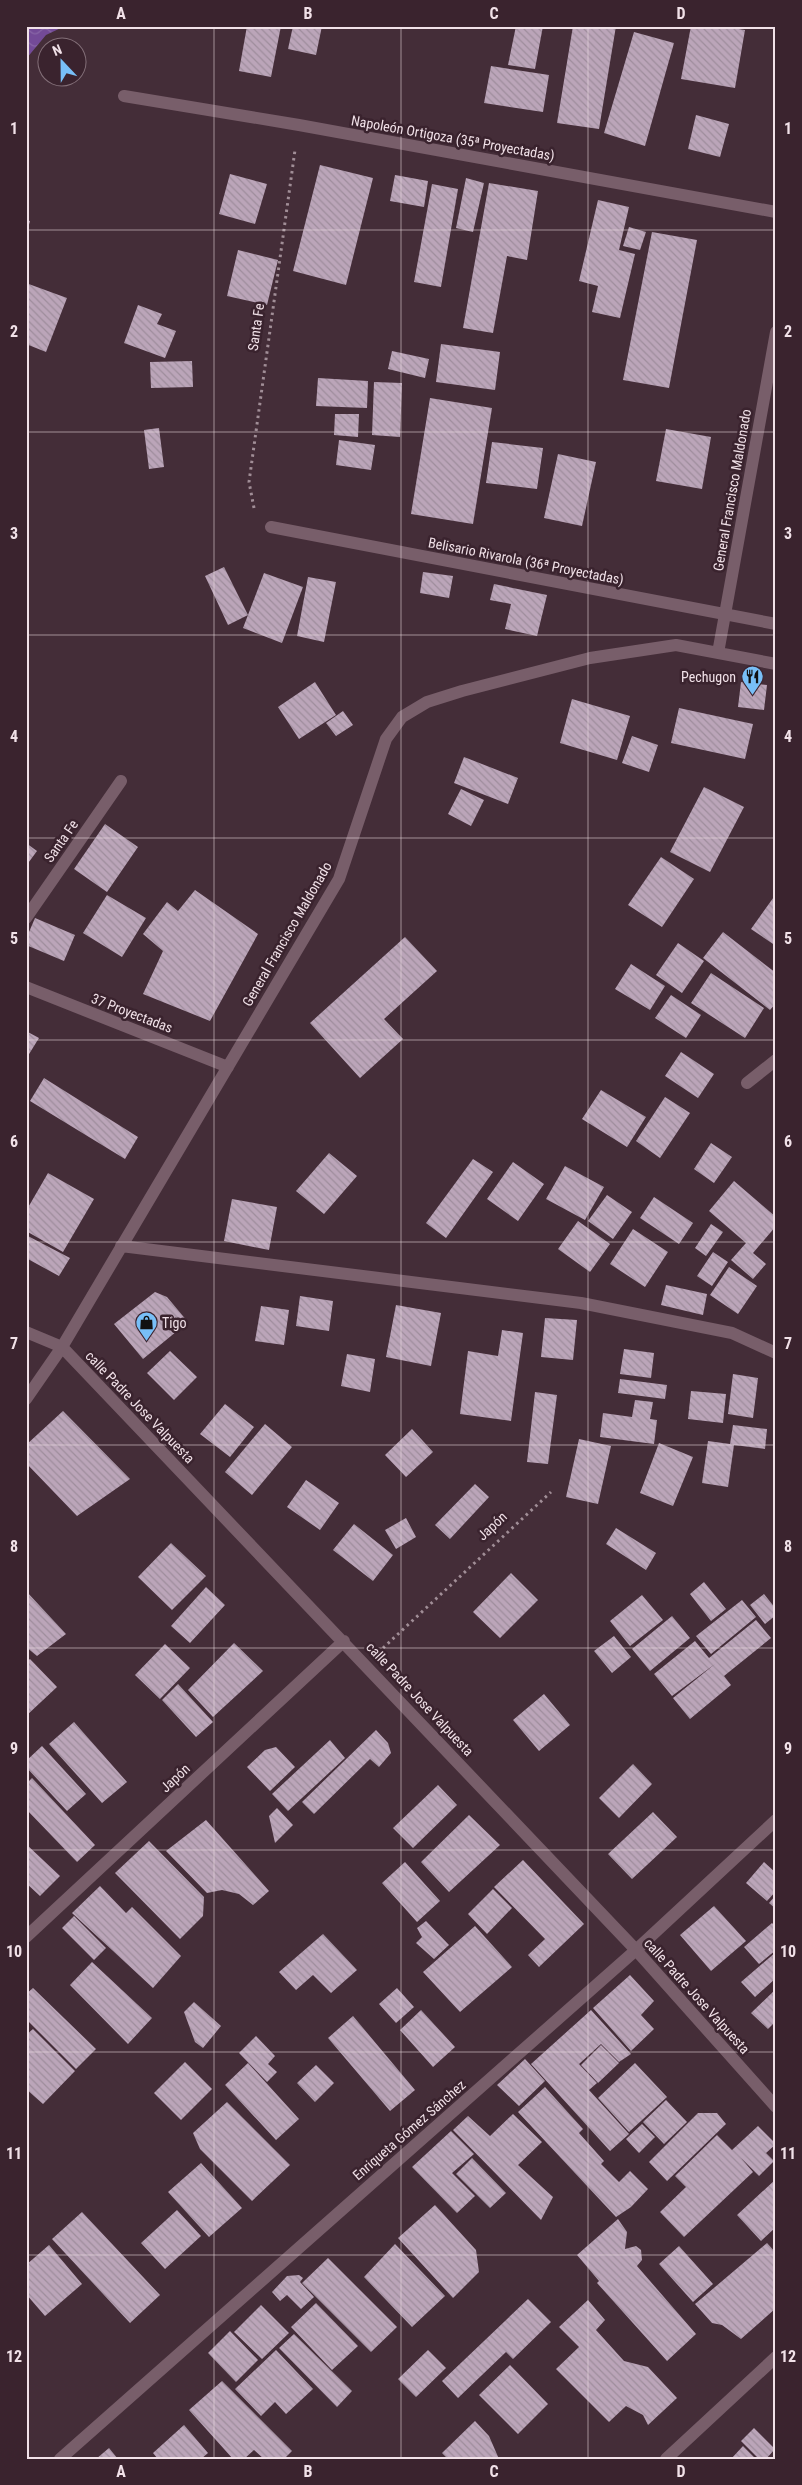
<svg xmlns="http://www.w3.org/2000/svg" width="802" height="2485" viewBox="0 0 802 2485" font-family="'Roboto Condensed',sans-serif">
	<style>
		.water { fill: url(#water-waves) }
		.building { fill: url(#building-back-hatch) }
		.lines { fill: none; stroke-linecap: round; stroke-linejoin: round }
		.path { stroke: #a18e97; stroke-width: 3; stroke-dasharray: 2.5 4; stroke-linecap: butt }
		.minor { stroke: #785e6a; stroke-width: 12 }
		.grid { fill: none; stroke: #f1e1e8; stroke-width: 1; stroke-opacity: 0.55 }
		.labels { text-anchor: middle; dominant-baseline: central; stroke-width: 5; stroke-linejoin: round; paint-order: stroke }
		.street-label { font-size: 14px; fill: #f1e1e8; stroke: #3a232e }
		.poi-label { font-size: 14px; fill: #f1e1e8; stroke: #3a232e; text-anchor: end }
		.neatline { fill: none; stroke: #f1e1e8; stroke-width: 2 }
		.grid-label { font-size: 16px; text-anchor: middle; font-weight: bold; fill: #f1e1e8 }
	</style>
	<defs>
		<pattern id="water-waves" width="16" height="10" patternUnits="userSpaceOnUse" patternTransform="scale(1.25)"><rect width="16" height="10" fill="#734a97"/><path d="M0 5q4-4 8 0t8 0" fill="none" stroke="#8764a6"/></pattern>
		<pattern id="building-back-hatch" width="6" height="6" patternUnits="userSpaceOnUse" patternTransform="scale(1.25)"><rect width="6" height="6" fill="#bba5b9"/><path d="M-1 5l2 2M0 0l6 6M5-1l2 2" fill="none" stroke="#9e8d9c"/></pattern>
	</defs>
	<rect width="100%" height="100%" fill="#442d38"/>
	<path class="water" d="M26,26H65L46,35L26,59Z"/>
	<path class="building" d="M247,26H281L271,77L239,71Z
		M293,26H322L316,55L288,49Z
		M516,26H543L535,69L508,65Z
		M573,26H616L599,129L557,123Z
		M691,26H719L745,30L735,88L681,79Z
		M634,32L674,43L645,146L604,133Z
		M491,66L549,75L543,112L484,103Z
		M696,115L729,124L720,157L688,149Z
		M320,165L373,178L346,285L293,271Z
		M230,174L267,184L255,224L219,214Z
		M395,175L428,181L424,207L390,201Z
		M466,178L484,183L473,232L456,228Z
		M489,183L538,191L527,260L507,256L493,333L463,328Z
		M432,184L458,189L441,287L414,282Z
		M598,200L629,207L619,250L635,254L620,318L592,312L598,286L579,281Z
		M26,220L30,221L27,232H26Z
		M629,227L646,232L640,250L623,246Z
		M652,232L697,240L669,388L623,380Z
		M238,250L278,260L267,305L227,296Z
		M26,283L67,298L46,352L26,344Z
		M138,305L162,314L157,324L176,331L165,358L124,343Z
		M441,344L500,352L495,390L436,382Z
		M392,351L429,359L425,378L388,369Z
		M192,361L193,387L151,388L150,362Z
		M318,378L368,381L367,408L316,406Z
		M374,382L402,383L400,437L372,435Z
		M430,398L492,408L473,524L411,514Z
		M335,414H359L358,437L334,435Z
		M159,428L164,467L149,469L144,430Z
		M666,429L711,437L702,489L656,481Z
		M339,440L375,445L371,470L336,465Z
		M492,442L543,448L537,489L486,483Z
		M558,454L596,462L582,526L544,518Z
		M224,567L248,615L228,625L205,576Z
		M423,572L453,576L449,598L420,593Z
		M264,573L303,587L282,643L243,628Z
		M308,577L336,582L324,642L297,636Z
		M494,584L547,595L537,636L505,629L511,604L490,600Z
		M315,682L336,715L299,739L278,707Z
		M741,682L767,685L764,710L738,707Z
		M572,699L630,716L617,760L560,743Z
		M679,708L753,724L745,759L671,743Z
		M343,711L353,725L336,736L326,723Z
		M632,736L658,745L649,772L622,763Z
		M464,757L518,778L508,804L454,783Z
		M704,787L744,807L710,872L670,852Z
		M461,789L484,800L471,826L448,814Z
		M105,824L138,847L107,892L74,869Z
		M26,843L37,851L26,866Z
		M661,857L694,879L662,927L628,905Z
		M195,890L258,934L210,1021L143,994L163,951L143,934L167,902L178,911Z
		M776,894V946L751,929Z
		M107,895L146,918L122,957L83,933Z
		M35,918L75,935L64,961L26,945V939Z
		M723,932L776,973V1003L770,1010L703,958Z
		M405,937L437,971L384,1019L403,1039L360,1078L310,1023Z
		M678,943L704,961L682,993L656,975Z
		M631,964L665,986L650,1010L615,989Z
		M711,973L764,1008L745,1038L691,1003Z
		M671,995L701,1015L686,1038L655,1018Z
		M26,1031L39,1038L26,1059Z
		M681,1052L714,1074L698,1098L665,1076Z
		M44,1078L138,1137L125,1159L30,1101Z
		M601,1090L646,1117L627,1147L582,1119Z
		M665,1097L690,1113L660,1158L636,1141Z
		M711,1143L732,1157L714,1183L694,1169Z
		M329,1153L357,1176L324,1214L296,1191Z
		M473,1159L493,1172L446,1238L426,1223Z
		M513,1162L544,1184L518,1221L487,1199Z
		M565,1166L604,1187L585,1220L546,1199Z
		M48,1173L94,1199L63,1252L26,1231V1211Z
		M734,1181L776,1217V1226L753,1253L766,1264L753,1279L731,1260L746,1243L709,1211Z
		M607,1195L632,1212L613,1239L588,1221Z
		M654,1197L693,1223L679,1244L640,1218Z
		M232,1199L277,1207L269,1250L224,1241Z
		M578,1221L610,1244L590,1272L558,1249Z
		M711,1224L723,1232L706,1256L695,1248Z
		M633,1229L668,1252L645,1287L610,1264Z
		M26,1235L70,1258L59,1276L26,1258Z
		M713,1252L728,1262L712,1286L697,1276Z
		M729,1267L757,1286L738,1314L710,1295Z
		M666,1285L707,1294L703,1315L661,1305Z
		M155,1292L167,1297L188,1322L143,1359L114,1324Z
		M300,1296L333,1301L329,1331L296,1326Z
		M396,1305L441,1313L431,1366L386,1357Z
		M261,1306L289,1310L284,1345L255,1341Z
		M545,1318L577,1320L573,1360L541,1357Z
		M502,1330L523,1333L511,1421L460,1414L468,1351L498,1356Z
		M624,1349L654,1353L651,1378L620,1374Z
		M170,1351L197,1377L174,1400L147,1373Z
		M347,1354L375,1359L370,1392L341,1386Z
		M733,1374L758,1378L753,1418L728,1414Z
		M620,1379L667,1385L665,1399L618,1393Z
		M691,1391L726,1394L723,1423L688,1419Z
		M535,1392L557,1395L548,1464L527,1462Z
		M635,1400L653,1402L650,1419L657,1420L654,1444L600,1437L603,1413L632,1417Z
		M225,1404L254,1427L230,1457L200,1434Z
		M63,1411L130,1479L77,1516L26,1463V1445Z
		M265,1424L292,1447L252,1495L225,1472Z
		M733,1425L767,1429L765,1449L734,1445L728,1487L702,1483L708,1441L730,1444Z
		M412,1429L433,1452L406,1477L385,1455Z
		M579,1439L611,1446L598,1504L566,1497Z
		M659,1443L693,1457L673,1506L640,1493Z
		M306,1480L339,1503L320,1530L287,1507Z
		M475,1484L489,1497L450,1539L435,1525Z
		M406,1518L416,1537L396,1549L385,1530Z
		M354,1524L393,1555L373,1581L333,1550Z
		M616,1528L656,1553L646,1570L606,1544Z
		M171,1543L206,1576L172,1610L138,1577Z
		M511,1573L538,1600L500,1638L473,1612Z
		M704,1582L726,1609L711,1621L690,1594Z
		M206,1587L225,1605L190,1643L171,1626Z
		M26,1591L66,1634L37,1656L26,1647Z
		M764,1594L776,1609V1615L765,1624L750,1605Z
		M642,1595L663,1620L630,1646L610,1621Z
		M742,1600L756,1617L711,1654L696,1636Z
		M672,1616L690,1638L650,1671L632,1649Z
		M756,1620L771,1638L724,1676L731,1685L690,1719L673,1698L715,1664L672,1696L654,1674L695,1641L709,1658Z
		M614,1636L631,1657L612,1673L594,1651Z
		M234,1643L263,1671L213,1717L188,1690Z
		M165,1644L190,1668L160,1699L135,1675Z
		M30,1659L57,1687L26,1716V1662Z
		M178,1684L213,1722L196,1737L162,1700Z
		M544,1694L570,1725L539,1751L513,1720Z
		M74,1722L127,1782L102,1803L49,1744Z
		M376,1730L388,1743L391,1753L379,1767L370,1759L314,1814L302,1802Z
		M330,1740L345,1758L288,1811L272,1794Z
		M42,1746L86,1794L67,1811L26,1767V1761Z
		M276,1747L295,1767L270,1791L247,1767L265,1750Z
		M633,1764L652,1784L619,1818L599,1798Z
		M32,1778L95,1845L77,1862L26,1809V1784Z
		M438,1785L457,1805L413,1848L393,1828Z
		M277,1808L293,1825L275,1843L269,1816Z
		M653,1812L677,1837L632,1879L608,1854Z
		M469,1815L500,1845L449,1892L421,1862Z
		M206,1820L269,1891L253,1905L239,1894L222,1890L207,1893L166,1851Z
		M149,1841L204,1897L203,1916L180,1939L115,1873Z
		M26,1844L60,1876L40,1896L26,1883Z
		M523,1860L584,1924L539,1967L528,1955L545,1939L494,1887Z
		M405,1862L440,1901L417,1922L382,1883Z
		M764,1862L776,1873V1891L767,1901L746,1883Z
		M100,1886L126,1913L132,1907L181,1956L153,1988L72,1913Z
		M493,1889L512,1908L487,1934L468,1914Z
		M776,1895V1909L769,1903Z
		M714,1906L746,1941L711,1971L680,1935Z
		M74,1916L106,1948L94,1960L62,1928Z
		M426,1921L449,1945L434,1959L416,1943L422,1937L417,1928Z
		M772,1923L776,1927V1950L759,1964L744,1947Z
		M475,1926L512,1967L460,2012L423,1972Z
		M323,1934L357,1970L331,1993L313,1975L296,1990L279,1972Z
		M776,1952V1978L755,1997L741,1982Z
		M92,1962L152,2018L128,2044L70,1985Z
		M630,1975L654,2001L641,2015L654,2029L631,2051L593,2008Z
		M33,1988L96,2049L76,2069L26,2019V1994Z
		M397,1988L414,2007L396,2023L379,2004Z
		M776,1989V2021L768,2029L751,2013Z
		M194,2002L221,2026L203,2048L195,2042L184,2012Z
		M421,2010L455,2047L433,2067L400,2030Z
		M591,2010L631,2054L619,2062L601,2044L579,2064L597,2083L589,2090L629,2134L610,2151L531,2064Z
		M353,2016L415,2090L390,2111L328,2038Z
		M33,2029L75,2071L43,2104L26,2089V2035Z
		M256,2036L275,2056L268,2064L277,2072L267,2082L239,2053Z
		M601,2045L619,2063L598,2083L581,2065Z
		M525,2059L545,2081L519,2106L497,2085Z
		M185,2062L212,2089L181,2120L154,2093Z
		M248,2063L299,2119L276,2140L225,2085Z
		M635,2063L667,2097L629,2132L598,2098Z
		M316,2065L334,2083L315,2102L297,2083Z
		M545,2087L583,2129L579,2133L604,2161L601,2164L619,2182L630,2171L648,2189L631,2207L616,2217L518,2112Z
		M666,2100L687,2122L664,2144L643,2122Z
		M227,2102L290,2165L252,2201L200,2149L193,2133Z
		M698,2113H717L726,2124L667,2181L649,2162Z
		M513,2114L542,2142L518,2165L553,2197L541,2220L453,2130L468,2116L490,2136Z
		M642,2124L655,2137L639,2153L626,2139Z
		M758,2126L776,2144L766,2153L774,2161L759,2176L741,2158L753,2172L684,2237L660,2212L686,2187L675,2176L717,2135L732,2150Z
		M451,2131L474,2154L452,2173L475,2196L457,2213L412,2167Z
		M472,2158L506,2193L490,2208L456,2174Z
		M201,2163L242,2208L209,2237L168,2192Z
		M776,2179V2227L761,2241L737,2215Z
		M435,2205L476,2250L479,2272L453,2298L398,2238Z
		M177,2210L201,2236L165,2269L141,2243Z
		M82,2212L160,2295L130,2323L52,2239Z
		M618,2219L627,2232L625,2249L636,2246L641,2250L642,2260L637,2266L696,2334L667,2361L597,2283L599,2281L577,2255Z
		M767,2243L776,2253V2308L741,2339L722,2325L712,2323L695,2304Z
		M395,2244L445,2296L412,2327L364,2277Z
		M49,2245L82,2284L45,2316L26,2294V2265Z
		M679,2246L713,2284L693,2302L659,2264Z
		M328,2258L397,2327L371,2352L302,2283Z
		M299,2275L303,2278L300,2282L314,2297L301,2309L287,2295L280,2301L272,2292L287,2276Z
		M528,2299L551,2322L513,2359L506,2352L458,2398L442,2381Z
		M588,2300L605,2320L596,2330L624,2361L648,2367L677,2398L648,2425L643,2415L626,2406L609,2422L556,2369L579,2347L559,2327Z
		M316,2303L358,2346L332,2370L291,2327Z
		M261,2305L289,2333L262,2359L234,2332Z
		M230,2331L258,2360L236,2382L208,2353Z
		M294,2334L352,2391L337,2407L279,2348Z
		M276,2350L313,2389L286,2414L275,2402L261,2416L235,2389Z
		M428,2350L446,2368L416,2397L398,2379Z
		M510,2365L548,2404L518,2434L479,2395Z
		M222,2381L292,2451L284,2459H264L254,2450L244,2459H233L189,2410Z
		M475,2421L489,2436L499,2459H448L442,2453Z
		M184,2425L208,2453L201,2459H158L153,2453Z
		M754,2428L775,2449L766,2459H759L741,2441Z
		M743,2446L756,2459H731Z
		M109,2448L118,2459H96Z"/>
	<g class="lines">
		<path class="path" d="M254,508L249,482L295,150
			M383,1648L551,1492"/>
		<path class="minor" d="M124,96L299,125L776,212
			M271,527L776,624
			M718,653L776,332
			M26,918L121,781
			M26,987L228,1067
			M747,1083L776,1060
			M121,1246L581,1303L732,1333L776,1353
			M26,1332L62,1347L636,1950L776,2107
			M26,1399L62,1347L339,879L386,739L402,717L427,702L462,691L590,658L676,645L776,664
			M26,1937L344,1641
			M60,2459L636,1950L776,1820
			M666,2459L776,2357"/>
	</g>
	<path class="grid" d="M214,26V2459M401,26V2459M588,26V2459M26,230H776M26,432H776M26,635H776M26,838H776M26,1040H776M26,1242H776M26,1445H776M26,1648H776M26,1850H776M26,2052H776M26,2255H776"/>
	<defs>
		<symbol id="restaurant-pin" viewBox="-11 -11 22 30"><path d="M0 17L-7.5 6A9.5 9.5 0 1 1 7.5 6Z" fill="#78bff7" stroke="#3a232e"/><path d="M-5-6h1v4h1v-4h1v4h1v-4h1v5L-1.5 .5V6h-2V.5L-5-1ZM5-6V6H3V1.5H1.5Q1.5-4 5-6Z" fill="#111"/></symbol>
		<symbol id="shop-pin" viewBox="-11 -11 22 30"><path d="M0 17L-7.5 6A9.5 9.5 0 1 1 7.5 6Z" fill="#78bff7" stroke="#3a232e"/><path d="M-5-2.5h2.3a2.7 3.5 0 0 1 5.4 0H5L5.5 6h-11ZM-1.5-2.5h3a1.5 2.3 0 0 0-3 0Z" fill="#111"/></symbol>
	</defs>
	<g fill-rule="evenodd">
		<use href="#restaurant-pin" x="740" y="664" width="25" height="34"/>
		<use href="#shop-pin" x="134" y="1310" width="25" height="34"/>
	</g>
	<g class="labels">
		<g class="street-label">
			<text transform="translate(453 138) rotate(10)">Napoleón Ortigoza (35ª Proyectadas)</text>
			<text transform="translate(256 327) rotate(-82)">Santa Fe</text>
			<text transform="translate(732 490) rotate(-80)">General Francisco Maldonado</text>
			<text transform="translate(526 561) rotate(11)">Belisario Rivarola (36ª Proyectadas)</text>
			<text transform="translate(61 841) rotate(-55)">Santa Fe</text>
			<text transform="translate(287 934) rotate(-60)">General Francisco Maldonado</text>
			<text transform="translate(132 1013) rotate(21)">37 Proyectadas</text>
			<text transform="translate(140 1407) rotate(46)">calle Padre Jose Valpuesta</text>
			<text transform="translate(492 1526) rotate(-43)">Japón</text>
			<text transform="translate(420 1699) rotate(47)">calle Padre Jose Valpuesta</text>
			<text transform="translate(175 1778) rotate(-43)">Japón</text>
			<text transform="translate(697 1996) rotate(48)">calle Padre Jose Valpuesta</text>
			<text transform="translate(409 2130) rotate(-41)">Enriqueta Gómez Sánchez</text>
		</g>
		<g class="poi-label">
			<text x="736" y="677">Pechugon</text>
			<text x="162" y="1323" text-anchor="start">Tigo</text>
		</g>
	</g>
	<rect width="802" height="2485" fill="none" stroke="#3a232e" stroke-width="55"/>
	<g transform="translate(62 62) rotate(338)"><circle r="24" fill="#3a232e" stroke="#836f78"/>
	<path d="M0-4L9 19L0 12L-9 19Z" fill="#78bff7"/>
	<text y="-8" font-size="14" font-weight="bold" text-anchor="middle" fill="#f1e1e8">N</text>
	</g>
	<rect x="28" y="28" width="746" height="2430" class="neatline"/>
	<g class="grid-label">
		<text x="121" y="19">A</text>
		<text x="308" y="19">B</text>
		<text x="494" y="19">C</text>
		<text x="681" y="19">D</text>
		<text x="14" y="134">1</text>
		<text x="788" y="134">1</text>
		<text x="14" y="337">2</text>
		<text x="788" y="337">2</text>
		<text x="14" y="539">3</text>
		<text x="788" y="539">3</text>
		<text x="14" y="742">4</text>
		<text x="788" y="742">4</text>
		<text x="14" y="944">5</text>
		<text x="788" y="944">5</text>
		<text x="14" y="1147">6</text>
		<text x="788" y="1147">6</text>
		<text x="14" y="1349">7</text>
		<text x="788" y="1349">7</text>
		<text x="14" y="1552">8</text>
		<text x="788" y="1552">8</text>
		<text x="14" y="1754">9</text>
		<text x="788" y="1754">9</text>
		<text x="14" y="1957">10</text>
		<text x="788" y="1957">10</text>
		<text x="14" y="2159">11</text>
		<text x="788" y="2159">11</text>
		<text x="14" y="2362">12</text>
		<text x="788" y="2362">12</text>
		<text x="121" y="2477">A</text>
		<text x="308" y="2477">B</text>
		<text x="494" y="2477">C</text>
		<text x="681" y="2477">D</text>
	</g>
</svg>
